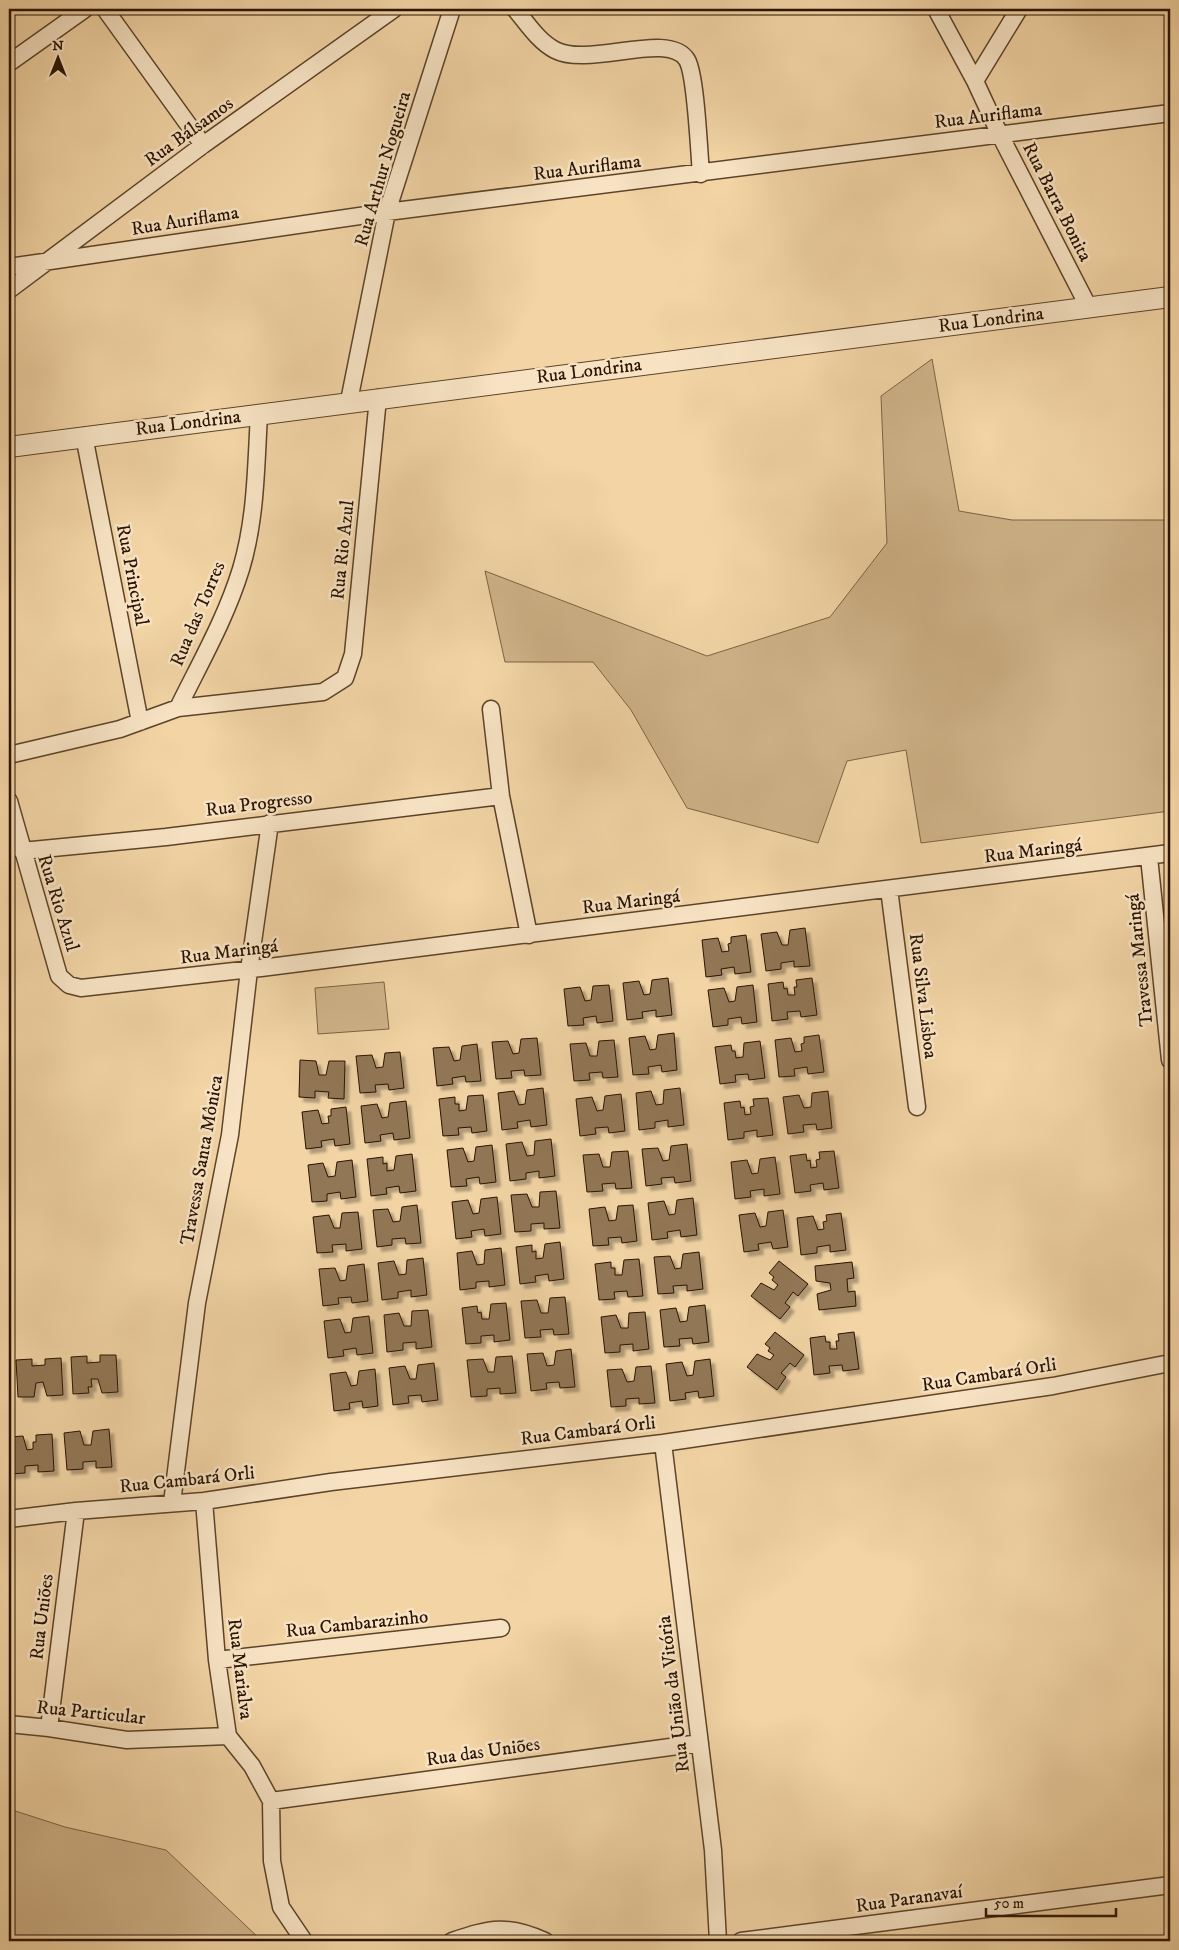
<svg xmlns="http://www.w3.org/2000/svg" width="1179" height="1950" viewBox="0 0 1179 1950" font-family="'IM FELL DW Pica',serif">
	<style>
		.green { fill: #d0b389; stroke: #7d6344 }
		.building { fill: #927756; stroke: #2a1300; filter: url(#shadow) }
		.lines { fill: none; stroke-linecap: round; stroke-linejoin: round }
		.minor-casing { stroke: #5c4329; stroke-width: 19 }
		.tertiary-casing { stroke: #5c4329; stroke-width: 22 }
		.minor { stroke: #f7e3c4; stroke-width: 16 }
		.tertiary { stroke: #f7e3c4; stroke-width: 20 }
		.labels { text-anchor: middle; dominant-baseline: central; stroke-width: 5; stroke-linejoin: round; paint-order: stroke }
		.street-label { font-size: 19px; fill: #2a1300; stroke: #f7e3c4 }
	</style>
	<defs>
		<filter id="shadow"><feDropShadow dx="4.5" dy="4.5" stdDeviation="1" flood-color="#0004"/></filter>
	</defs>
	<rect width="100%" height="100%" fill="#f2d4a5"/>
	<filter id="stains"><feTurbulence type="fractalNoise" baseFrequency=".004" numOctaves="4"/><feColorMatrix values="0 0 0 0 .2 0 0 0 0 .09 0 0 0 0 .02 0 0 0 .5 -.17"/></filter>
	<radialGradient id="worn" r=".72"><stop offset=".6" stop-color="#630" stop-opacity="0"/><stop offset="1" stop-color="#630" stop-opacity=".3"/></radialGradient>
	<path class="green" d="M932,359L959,511L1012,520H1170V811L921,843L906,750L847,761L818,843L687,808L631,710L593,662H505L485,571L707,656L830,617L887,543L881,396Z
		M384,982L389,1029L318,1034L315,988Z
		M9,1809L65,1827L166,1850L262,1941H9Z"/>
	<path class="building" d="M805,928L810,966L794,967V961L781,963V969L766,971L761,934L777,932L782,945H788L790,930Z
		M746,935L751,972L735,974L734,967L721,969L722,975L706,977L702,940L718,938L722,952L729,951L728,944L731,943V937Z
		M668,978L672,1015L656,1017V1010L642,1012L643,1018L627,1020L623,983L639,981L644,995L650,994L652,980Z
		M812,978L817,1015L801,1017L800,1011L787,1012L788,1019L772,1021L768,984L783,982L784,989L787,988L788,995H795L794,987H797L796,980Z
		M609,985L613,1021L597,1023L596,1016L583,1018L584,1025L568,1026L564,989L580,987L585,1001L591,1000L593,986Z
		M753,985L757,1022L742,1024L741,1017L728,1019V1025L713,1027L708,990L724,988L729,1002L735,1001L737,987Z
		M674,1033L677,1070L662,1072L661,1065L648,1067L649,1074L633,1075L629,1038L645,1036L650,1050L656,1049L658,1035Z
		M819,1035L824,1072L808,1074L807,1067L794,1069L795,1076L779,1077L775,1040L791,1038L795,1052L802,1051L801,1044L804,1043V1037Z
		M537,1038L541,1075L525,1076L524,1070L511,1071L512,1078L496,1079L492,1042L508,1041L513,1054L519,1053L521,1039Z
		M614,1040L618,1077L603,1078L602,1072L589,1073L590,1080L574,1081L570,1044L586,1043L590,1056H597L599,1041Z
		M760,1041L765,1078L749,1080L748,1074L735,1075L736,1082L720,1084L715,1047L731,1045L732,1051H735L736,1058L743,1057L744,1043Z
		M477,1044L481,1081L466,1082L465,1076L452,1078L453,1084L437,1086L433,1048L449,1047L454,1061L460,1060L462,1046Z
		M400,1052L404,1088L389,1090L388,1084L375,1085L376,1092L360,1093L356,1056L372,1055L376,1068L383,1067L385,1053Z
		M300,1060L316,1061L319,1075H326L329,1061H345L344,1099L328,1098L329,1092L315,1091V1098L299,1097Z
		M543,1088L547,1125L531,1127L530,1120L517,1122L518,1128L502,1130L498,1093L514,1091L519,1105L525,1104L527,1090Z
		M680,1088L684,1125L668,1127V1120L655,1122V1128L639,1130L636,1093L651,1091L656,1105L663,1104L664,1090Z
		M828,1091L832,1128L817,1130L816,1124L803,1125L804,1132L788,1134L783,1097L799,1095L804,1108L811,1107L812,1093Z
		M621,1094L625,1131L609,1133L608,1127L595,1128L596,1134L580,1136L576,1099L592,1097L597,1111L603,1110L605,1096Z
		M483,1095L487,1131L472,1133L471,1127L458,1128L459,1135L443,1136L439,1099L455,1097V1104H459V1111L466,1110L468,1096Z
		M768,1098L773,1135L757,1137V1130L744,1132V1138L728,1140L724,1103L740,1101L741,1108L744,1107L745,1115L751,1114L750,1107L754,1106L753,1099Z
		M406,1101L410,1138L394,1140L393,1133L380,1135L381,1141L365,1143L361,1106L377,1104L382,1118L388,1117L390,1103Z
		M346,1107L350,1144L335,1146L334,1139L321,1141L322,1147L306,1149L302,1112L318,1110L322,1124L329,1123L328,1116H331V1109Z
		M551,1139L555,1176L539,1178V1171L526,1173V1179L510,1181L506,1144L522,1142L527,1156L534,1155L535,1141Z
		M687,1144L691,1181L675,1183L674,1177L661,1178L662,1184L646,1186L642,1149L658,1148L663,1161L669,1160L671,1146Z
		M492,1145L496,1182L480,1184L479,1177L466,1179L467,1186L451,1187L447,1150L463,1148L468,1162L474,1161L476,1147Z
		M628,1151L632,1188L616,1189L615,1183L602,1184L603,1191L587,1192L583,1155L599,1154L603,1167H610L612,1152Z
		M834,1151L839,1188L824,1190L823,1183L810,1185L811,1191L795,1193L790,1156L806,1154L807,1161L810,1160L811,1168L817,1167L816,1160L820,1159L819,1152Z
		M412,1154L416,1191L400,1193L399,1186L386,1188L387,1194L371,1196L367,1159L383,1157V1164L387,1163V1171L394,1170L396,1156Z
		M775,1157L780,1194L764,1196V1189L750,1191L751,1197L735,1199L731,1162L747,1160L752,1174L758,1173L760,1159Z
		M352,1160L356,1197L341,1199L340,1192L327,1194V1201L312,1202L308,1165L323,1163L328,1177L335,1176L337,1162Z
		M556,1191L560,1228L544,1229V1223L531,1224V1231L515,1232L511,1195L527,1194L532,1207H539L540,1192Z
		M497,1197L501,1234L485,1236L484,1229L471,1231L472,1237L456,1239L452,1202L468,1200L473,1214L479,1213L481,1199Z
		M693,1198L697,1235L681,1237L680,1230L667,1232L668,1238L652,1240L648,1203L664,1201L669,1215L675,1214L677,1200Z
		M417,1205L421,1243L406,1244L405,1238L392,1239V1245L377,1247L373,1210L388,1209L393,1222L400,1221L402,1207Z
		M633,1205L637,1241L622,1243L621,1237L608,1238L609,1245L593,1246L589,1209L605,1207L609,1221L616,1220L618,1206Z
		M783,1210L788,1247L773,1249L771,1242L758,1244L759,1250L744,1252L739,1215L755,1213L760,1227L766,1226L768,1212Z
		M358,1212L362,1249L346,1251V1244L332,1245L333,1252L317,1253L313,1217L329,1215L334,1228H340L342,1213Z
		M841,1213L846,1250L830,1252V1245L817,1247V1253L801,1255L797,1218L813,1216L818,1230L824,1229L823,1222L827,1221L826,1215Z
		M560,1242L564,1279L549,1281L548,1274L535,1276L536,1282L520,1284L516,1247L532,1245V1252L536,1251V1259L543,1258L545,1244Z
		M501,1248L505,1285L489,1287V1281L476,1282V1288L460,1290L457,1253L472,1251L477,1265L484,1264L485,1250Z
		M699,1252L703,1289L687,1291V1285L673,1286L674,1293L658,1294L654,1257L670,1256L675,1269L681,1268L683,1254Z
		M423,1258L427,1295L411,1297V1290L398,1292V1298L382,1300L378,1263L394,1261L399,1275L406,1274L407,1260Z
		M639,1259L643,1296L628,1297L627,1291L614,1292L615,1299L599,1300L595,1264L611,1262V1268H615V1275H622L624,1260Z
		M779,1261L808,1284L798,1296L793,1292L785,1303L790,1307L780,1319L751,1296L761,1283L774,1290L778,1285L772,1280L774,1277L769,1273Z
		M852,1262L854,1278L847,1279L848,1292L855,1291L856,1306L819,1310L817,1294L831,1290L830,1283L816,1281L815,1266Z
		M364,1264L368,1301L352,1303L351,1297L338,1298L339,1304L323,1306L319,1269L335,1268L340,1281L346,1280L348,1266Z
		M565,1297L569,1334L554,1335L553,1329L540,1330L541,1337L525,1338L521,1301L537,1300L541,1313H548L550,1298Z
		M506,1303L510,1340L494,1342V1335L481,1336V1343L466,1344L462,1308L477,1306L478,1313L481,1312L482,1319H489L491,1304Z
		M705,1305L709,1342L693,1344L692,1338L679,1339L680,1346L664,1347L660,1310L676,1308L680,1322L687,1321L689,1307Z
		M428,1310L432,1347L416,1349V1342L403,1343V1350L387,1352L384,1315L399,1313L404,1326H411L412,1311Z
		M645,1312L649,1349L633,1351V1344L620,1345V1352L605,1353L601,1317L616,1315L621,1328H628L629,1313Z
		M369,1316L373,1353L357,1355L356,1348L343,1350L344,1356L328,1358L324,1321L340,1319L345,1333L351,1332L353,1318Z
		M775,1332L804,1355L795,1367L790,1363L781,1373L786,1377L777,1390L747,1367L757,1354L770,1360L774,1355L768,1351L770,1348L765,1344Z
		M854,1332L859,1369L843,1371L842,1365L829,1366L830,1373L814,1375L810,1338L825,1336L826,1342H830V1349H837L836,1341H839L838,1334Z
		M571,1349L575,1387L560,1388L559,1382L546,1383L547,1389L531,1391L527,1354L543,1353L547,1366L554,1365L556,1351Z
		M100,1355H116L118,1392L102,1393L98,1379H91L92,1387H88L89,1393L73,1394L71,1357L87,1356V1363L100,1362Z
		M512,1356L516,1393L500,1394V1388L487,1389V1396L471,1397L467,1360L483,1359L488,1372H494L496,1357Z
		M61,1358L63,1395L47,1396L43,1382L36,1383L34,1397H18L16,1360L32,1359V1366L45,1365V1359Z
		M710,1359L714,1396L699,1398L698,1391L685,1393L686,1399L670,1401L666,1364L682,1362L687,1376L693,1375L695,1361Z
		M434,1363L438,1400L422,1402L421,1395L408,1396L409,1403L393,1405L389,1368L405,1366L410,1379H416L418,1365Z
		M651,1366L655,1403L639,1404V1398L626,1399V1406L611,1407L607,1370L622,1369L627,1382L634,1381L636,1367Z
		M375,1369L378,1406L363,1408L362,1401L349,1403L350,1409L334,1411L330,1374L346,1372L351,1386L357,1385L359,1371Z
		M109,1429L112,1467L96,1468V1461L83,1462V1469L67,1470L64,1433L80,1431L84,1445H91L93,1431Z
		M52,1434L54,1471L38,1472V1465L25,1466V1473L10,1474L9,1437L23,1436L27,1450L33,1449V1442H36V1435Z"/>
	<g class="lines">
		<defs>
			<path id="minor" d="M105,9L203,145
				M515,9C527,23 538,41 555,50C589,68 669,30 687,60C696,75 699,152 701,174
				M936,9L975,81L1000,135L1089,308
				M9,63L85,9
				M975,81L1019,9
				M9,267L387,212L1170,113
				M9,290L203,145L394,9
				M349,401L387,212L452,9
				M84,436L140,722
				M178,708C200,663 226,618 241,569C256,519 256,467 259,414
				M491,709L501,796L529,935
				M9,755L120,729L178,708L323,692L345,678L353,654L378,398
				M9,801L59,976L69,985L81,988L261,968L1170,853
				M22,851L166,837L501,796
				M1149,857L1170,1060
				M889,889L917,1107
				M663,1443L713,1850L718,1941
				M204,1501L217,1660L228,1736L252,1766L271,1801L272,1861L281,1907L304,1941
				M172,1503L197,1303L230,1135L249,970L270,823
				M9,1519L76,1511L204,1501L331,1482L663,1443L1053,1386L1170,1363
				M217,1660L501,1628
				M9,1724L49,1728L127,1740L228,1736
				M49,1728L76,1511
				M271,1801L700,1743
				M452,1941C491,1928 507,1924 545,1941
				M741,1941L1170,1885"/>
			<path id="tertiary" d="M9,447L1170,297"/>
		</defs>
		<use href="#minor" class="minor-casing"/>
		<use href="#tertiary" class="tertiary-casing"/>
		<use href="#minor" class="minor"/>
		<use href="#tertiary" class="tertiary"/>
	</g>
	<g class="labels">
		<g class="street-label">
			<text transform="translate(988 116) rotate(-7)">Rua Auriflama</text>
			<text transform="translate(189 132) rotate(-36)">Rua Bálsamos</text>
			<text transform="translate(587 168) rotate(-7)">Rua Auriflama</text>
			<text transform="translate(383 169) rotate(-74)">Rua Arthur Nogueira</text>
			<text transform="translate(1057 202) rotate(63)">Rua Barra Bonita</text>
			<text transform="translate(185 221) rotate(-9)">Rua Auriflama</text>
			<text transform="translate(991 320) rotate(-7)">Rua Londrina</text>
			<text transform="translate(589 371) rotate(-7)">Rua Londrina</text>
			<text transform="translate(188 423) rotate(-7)">Rua Londrina</text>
			<text transform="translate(343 550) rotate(-84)">Rua Rio Azul</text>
			<text transform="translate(132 575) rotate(79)">Rua Principal</text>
			<text transform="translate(198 614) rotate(-67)">Rua das Torres</text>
			<text transform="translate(259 804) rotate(-7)">Rua Progresso</text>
			<text transform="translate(1033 851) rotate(-7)">Rua Maringá</text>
			<text transform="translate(631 902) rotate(-7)">Rua Maringá</text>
			<text transform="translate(58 903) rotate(73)">Rua Rio Azul</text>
			<text transform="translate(229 952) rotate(-7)">Rua Maringá</text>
			<text transform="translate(1140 960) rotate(-96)">Travessa Maringá</text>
			<text transform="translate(923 996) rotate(83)">Rua Silva Lisboa</text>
			<text transform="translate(202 1160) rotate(-80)">Travessa Santa Mônica</text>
			<text transform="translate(989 1375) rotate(-9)">Rua Cambará Orli</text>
			<text transform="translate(588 1431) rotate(-7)">Rua Cambará Orli</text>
			<text transform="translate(187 1480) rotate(-6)">Rua Cambará Orli</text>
			<text transform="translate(42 1617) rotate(-83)">Rua Uniões</text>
			<text transform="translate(357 1624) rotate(-6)">Rua Cambarazinho</text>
			<text transform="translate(240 1669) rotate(83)">Rua Marialva</text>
			<text transform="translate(674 1694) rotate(-97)">Rua União da Vitória</text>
			<text transform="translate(91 1713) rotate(6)">Rua Particular</text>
			<text transform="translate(483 1752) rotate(-8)">Rua das Uniões</text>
			<text transform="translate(909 1899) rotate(-8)">Rua Paranavaí</text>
		</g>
	</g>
	<rect width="1179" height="1950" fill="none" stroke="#f2d4a5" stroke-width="30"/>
	<rect x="10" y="10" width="1159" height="1930" fill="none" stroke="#2a1300" stroke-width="2.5"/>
	<rect x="15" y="15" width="1149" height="1920" fill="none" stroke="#2a1300"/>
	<g transform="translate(58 58)" stroke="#f7e3c4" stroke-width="4" paint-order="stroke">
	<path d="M0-4L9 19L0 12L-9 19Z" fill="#2a1300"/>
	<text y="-8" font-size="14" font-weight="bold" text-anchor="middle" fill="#2a1300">N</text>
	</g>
	<path d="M986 1908v8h130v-8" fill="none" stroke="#2a1300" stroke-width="2.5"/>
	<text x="994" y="1908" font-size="15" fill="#2a1300" stroke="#f7e3c4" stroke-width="4" paint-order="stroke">50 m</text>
	<rect width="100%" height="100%" filter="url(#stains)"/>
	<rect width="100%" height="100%" fill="url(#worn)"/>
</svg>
